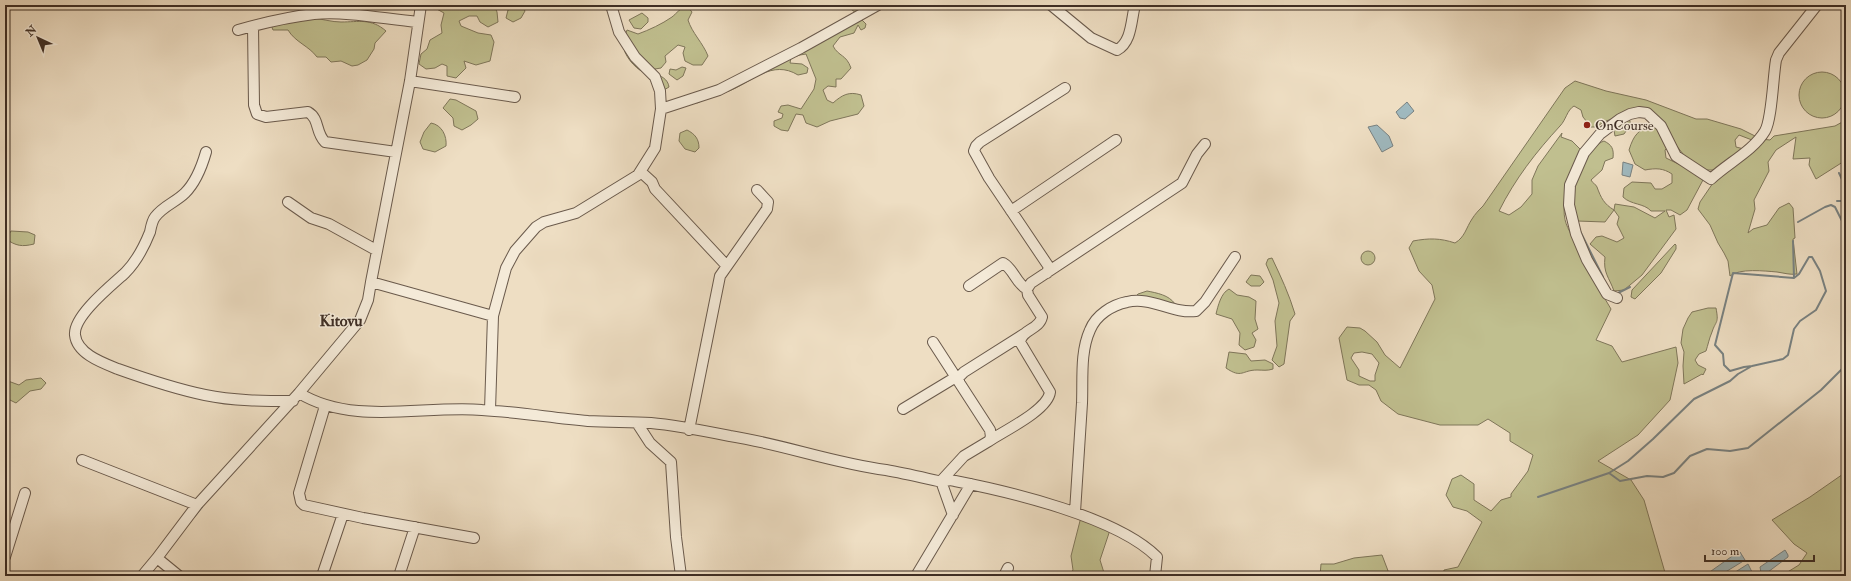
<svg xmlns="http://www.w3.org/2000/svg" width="1851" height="581" viewBox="0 0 1851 581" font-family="'IM FELL Double Pica',serif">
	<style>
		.green { fill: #c0bf8f; stroke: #7f765a; fill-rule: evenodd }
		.water { fill: #9fb9bf; stroke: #788181 }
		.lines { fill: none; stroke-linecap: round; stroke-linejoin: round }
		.stream { stroke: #788181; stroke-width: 2 }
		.minor-casing { stroke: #6a5a4c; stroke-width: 12 }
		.minor { stroke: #f4ead8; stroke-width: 10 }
		.poi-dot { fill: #8f2418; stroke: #f4ead8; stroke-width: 1.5 }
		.labels { text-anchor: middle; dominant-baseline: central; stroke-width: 3; stroke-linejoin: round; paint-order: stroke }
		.poi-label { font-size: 14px; fill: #3e2e25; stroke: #f4ead8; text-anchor: start }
		.quarter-label { font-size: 16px; font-weight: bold; fill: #3e2e25; stroke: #f4ead8 }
	</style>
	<rect width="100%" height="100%" fill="#eedec3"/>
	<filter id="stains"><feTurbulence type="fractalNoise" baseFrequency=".005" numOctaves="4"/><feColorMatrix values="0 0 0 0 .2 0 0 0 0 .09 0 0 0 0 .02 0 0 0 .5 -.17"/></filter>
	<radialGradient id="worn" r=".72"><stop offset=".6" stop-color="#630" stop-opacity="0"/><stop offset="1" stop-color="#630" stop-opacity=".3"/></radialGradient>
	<path class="green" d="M435,5H494L497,12L498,22L488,27L480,22L477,16H469L459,21L461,26L478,33L491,35L494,42L490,61L476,65L464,61L466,68L456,78L447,76V66L442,64L435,68L426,69L419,64L421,54L427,49L430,40L442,33L441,25L444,13L433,7Z
		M519,5L523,7L525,11L521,18L513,22L506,18L508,10Z
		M853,5H874L857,14L851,9Z
		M1060,5H1083L1076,9L1062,8Z
		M687,6L692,12L688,20C692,33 703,43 708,56L702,65H693L685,61L683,53L685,47L678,45L665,56L666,62L661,68L655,69L654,73C661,76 668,79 669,87L664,90L653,85L647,73C638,72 626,58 624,49C622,44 625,35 627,30L638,34C649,30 662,24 672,17C677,13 680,8 687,6Z
		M642,13L648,18V22L641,29L634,28L629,20Z
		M313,18C322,19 332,22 341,22C359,22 371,18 386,31L375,43L374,49L367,60L358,65L352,66L341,61L331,62L326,57H317C309,46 295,42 288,30H273L271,25Z
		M852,19L862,20L866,24L865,28L861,30L858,25L854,33L840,37L833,46C839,57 846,54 851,68L841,79H836V87L828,86L823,90L827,100L833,103C842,95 849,91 861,95L864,106L858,114L830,121L817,127L806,123L803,115L796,114L788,131L781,130L774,126V121L782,118L783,114L778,112L781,106L788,105L801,109L814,89L816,79L806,54L800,55L791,58L790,63L802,64L808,68L807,73L798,75C772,59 752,82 729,91C718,95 707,98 697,103L688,98L739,76Z
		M682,67L686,68L683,76L677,80L669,74L670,69L676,70Z
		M1799 95a23 23 0 1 1 46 0a23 23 0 1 1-46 0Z
		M1575,81L1606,91L1646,100L1696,119H1707L1741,129L1761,139L1770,140L1774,136L1835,126L1846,120V160L1816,179L1809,165L1810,158L1793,159L1796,137L1776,150L1768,162L1769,171L1754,200L1755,209L1748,233L1753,229L1767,225L1779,208L1789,203L1793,208L1795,238L1793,239L1797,274C1790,275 1784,273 1777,272C1765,271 1739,268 1730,276L1728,261L1724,253L1718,243L1710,225L1698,209L1700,202L1713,183L1715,170H1705L1687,159L1649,111C1635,114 1606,117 1597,127H1591L1583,117L1581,110L1574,106C1567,110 1566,120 1560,126C1536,152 1515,179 1499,211L1509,215L1521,207L1532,194V180L1538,166L1562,133L1561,137L1572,141L1581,150C1573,169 1564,188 1564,209C1564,226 1570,230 1576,244C1587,267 1598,288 1611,309L1596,340L1612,346L1622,362L1676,347L1678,363L1670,400L1638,435L1598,461L1631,480L1644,500L1666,576H1443L1444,570L1458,567L1482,522L1467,511L1453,507L1446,495L1452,479L1461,475L1474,484V500L1491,511L1501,500L1511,497V494L1528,471L1533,455L1510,441V433L1488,419L1478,425H1440L1398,414L1381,401L1376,390L1369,385H1359L1347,380L1339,338L1347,327L1360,328L1365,331L1377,342L1385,355L1400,368L1435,299L1432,285L1419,271L1409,248L1413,241C1429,238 1440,238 1455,243C1465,237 1466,228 1472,219C1475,214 1479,210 1483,206L1565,88ZM1739,135L1752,140L1744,149L1736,147L1735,140ZM1362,352L1372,354L1379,363L1375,375V381H1370L1359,376V370L1351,358L1354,353Z
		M450,99L456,100L476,111L478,119L471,125L462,130L454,126L453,118L443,108Z
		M1629,119L1631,124L1624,134L1615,136L1614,130L1619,124Z
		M431,123C442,125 447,136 446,146L435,152L423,149L420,142L424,132Z
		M1653,123L1669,146L1665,150L1666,158L1697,173L1703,180L1687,210L1680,215L1671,210H1666L1669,217L1674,215L1676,229L1642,275L1624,290L1614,291C1609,277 1603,273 1605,257L1590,244L1596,237L1602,236L1617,242L1624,238L1617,224L1619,217L1614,210L1605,222L1577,221C1576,213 1571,202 1572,193C1574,178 1589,146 1604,141C1612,145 1614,149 1613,158L1605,161L1602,170L1591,180C1593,184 1596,184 1597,187C1601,198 1604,204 1614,210L1615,204L1634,207L1655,218L1665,211H1651C1644,203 1631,205 1623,197L1624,188L1632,182L1651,183L1655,189H1662L1672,183V174C1663,168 1656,168 1645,170L1635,164L1629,150C1634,134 1638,131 1653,123Z
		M687,130C695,134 699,139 699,148L695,152L685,149L679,141L680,133Z
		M11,231L28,232L35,235L34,244C22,247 16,246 6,239Z
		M1675,244L1676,245V249L1661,273L1635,299L1631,297L1632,290Z
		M1361 258a7 7 0 1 1 14 0a7 7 0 1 1-14 0Z
		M1272,258C1281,277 1289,294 1295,314L1290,321L1284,364L1279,367L1272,360L1277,346L1275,321L1279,303L1273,280L1266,264L1268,259Z
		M1251,275L1260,276L1264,282L1260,286H1251L1246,282Z
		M1229,289L1237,295L1249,297L1256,301L1255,319L1258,329L1252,333L1256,340L1254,347L1245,350L1239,345L1240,333L1232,319L1216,314C1218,306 1221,293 1229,289Z
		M1147,291C1157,293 1169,295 1175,304L1135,297L1138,294Z
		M1708,308H1716C1719,324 1716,320 1712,332C1709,339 1708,345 1706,351L1699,354L1695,360L1698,365L1706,369L1703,375L1702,374L1684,384L1683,366L1684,352L1681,343L1683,329L1688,318L1692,312Z
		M1229,352L1246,354L1251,361L1265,360L1273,364V369C1267,371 1263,370 1257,370C1242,370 1242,379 1226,368Z
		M41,378L46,383L41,389L30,391L16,403L8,399L5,394V384L8,381L19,385L26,380Z
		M1846,472V527L1843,529L1846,531V576H1781L1799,565L1807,553L1794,544L1772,520L1810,497Z
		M1081,517L1110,530L1100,560L1105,576H1069L1073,570L1071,556Z
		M1382,555L1390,576H1320L1321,564H1334L1354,558Z"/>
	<path class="water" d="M1407,102L1414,111L1405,119L1400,118L1396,112Z
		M1377,125L1389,136L1393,146L1382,152L1368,127Z
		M1623,162L1633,165L1630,177L1622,175Z
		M1785,550L1788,555V557L1764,575L1761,573L1760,567Z
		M1738,552H1740L1745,560L1719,576H1704Z
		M1748,564L1754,576H1729Z"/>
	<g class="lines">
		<path class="stream" d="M1839,173L1846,188
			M1837,201H1846
			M1798,222L1825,207L1831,205L1835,207L1846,229
			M1580,231L1603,277
			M1793,241L1794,278
			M1618,293L1630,287
			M1609,473L1620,481L1647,476L1663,477L1674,473L1690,456L1707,449L1730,451L1748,448L1821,390L1846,365
			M1538,497L1609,473L1628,461L1653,439L1694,399L1730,381L1738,374L1752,366L1783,359L1788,355L1794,329L1800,321L1816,310L1826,291L1820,271L1812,257H1809L1799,274L1794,278L1733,273L1715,345L1723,354L1724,365L1730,371L1744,367L1752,366
			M194,517L202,507"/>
		<defs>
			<path id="minor" d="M1051,5L1091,38L1117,50C1132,42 1131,20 1135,5
				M253,26L254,105L257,114L266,117L308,112C320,119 315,132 325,142L396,152
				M238,30C263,23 288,17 314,14C348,11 384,19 418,22
				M410,81L515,97
				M661,109L719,90L801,48L878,5
				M206,152C202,166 196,182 185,193C176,202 163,206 155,217C152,221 151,227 150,232C144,247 137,261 125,273C112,285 73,316 75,335C77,354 103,363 118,369C146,379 176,389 205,395C233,401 264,401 293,401
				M641,172L652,182L655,189L726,265
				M288,202L311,218L329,224L376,250
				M1011,211L1116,140
				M1047,273L1049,267L989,178L974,151L976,146L980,142L1065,88
				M371,282L493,316
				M969,286L1003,263C1014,269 1016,284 1027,289
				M1617,298L1607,294L1587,260L1576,234L1569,205L1570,185L1584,153L1600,134L1620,119L1630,114L1639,112L1647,113L1661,126L1676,156L1711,179C1728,163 1753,151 1765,131C1772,119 1773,77 1776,60L1779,53L1817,5
				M933,342L990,430L991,437L989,441L964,456L941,481L953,515
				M959,381V377L964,372L1024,334
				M299,393C353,426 423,405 482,410C518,412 553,418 588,421C609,422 630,422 651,423C675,425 705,431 730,436C782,444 833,463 886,470C903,473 920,477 938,481C944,482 949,479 955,481C1011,492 1117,517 1157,557L1155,576
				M325,406L299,493L301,502L304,505L363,518L474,538
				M903,409L956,377
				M490,410L493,316L506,268L515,251L536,227L544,222L576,213L638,175L655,148L661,109L660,91L655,77L635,57L619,32L611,5
				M637,423L650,443L671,462L676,537L681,576
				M689,430L720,276L767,209L768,202L757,190
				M989,441C1004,431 1048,410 1050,392L1020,342C1022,329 1039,330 1042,317L1028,295L1027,289L1031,283L1182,183L1197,154L1205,144
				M82,460L197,505
				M1075,512C1077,476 1080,439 1082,403C1083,379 1080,352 1090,330C1096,315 1112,305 1127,302C1151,296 1172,314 1196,311L1205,302L1235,257
				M5,557L25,493
				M157,558L179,576
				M142,576L157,558L197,505L299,393L360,320L368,300L371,282L410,81L421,5
				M322,576L343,514
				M399,576L415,527
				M916,576L971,484
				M1004,576L1008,568"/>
		</defs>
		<use href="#minor" class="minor-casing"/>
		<use href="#minor" class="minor"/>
	</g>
	<circle class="poi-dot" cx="1587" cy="125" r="4"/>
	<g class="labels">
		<g class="poi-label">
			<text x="1595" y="125">OnCourse</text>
		</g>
		<g class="quarter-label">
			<text x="341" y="321">Kitovu</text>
		</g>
	</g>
	<rect width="1851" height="581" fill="none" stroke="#eedec3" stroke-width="20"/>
	<rect x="6" y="6" width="1839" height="569" fill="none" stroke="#3e2e25" stroke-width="2"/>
	<rect x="10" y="10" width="1831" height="561" fill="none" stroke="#3e2e25"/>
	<g transform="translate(38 38) rotate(316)" stroke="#f4ead8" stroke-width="3" paint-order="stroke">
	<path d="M0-3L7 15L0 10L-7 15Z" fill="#3e2e25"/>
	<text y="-6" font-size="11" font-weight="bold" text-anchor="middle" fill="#3e2e25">N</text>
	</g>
	<path d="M1705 555v6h109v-6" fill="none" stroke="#3e2e25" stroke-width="2"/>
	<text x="1711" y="555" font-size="12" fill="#3e2e25" stroke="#f4ead8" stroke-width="3" paint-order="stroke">100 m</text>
	<rect width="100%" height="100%" filter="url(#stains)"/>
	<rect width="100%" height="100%" fill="url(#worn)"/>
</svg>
